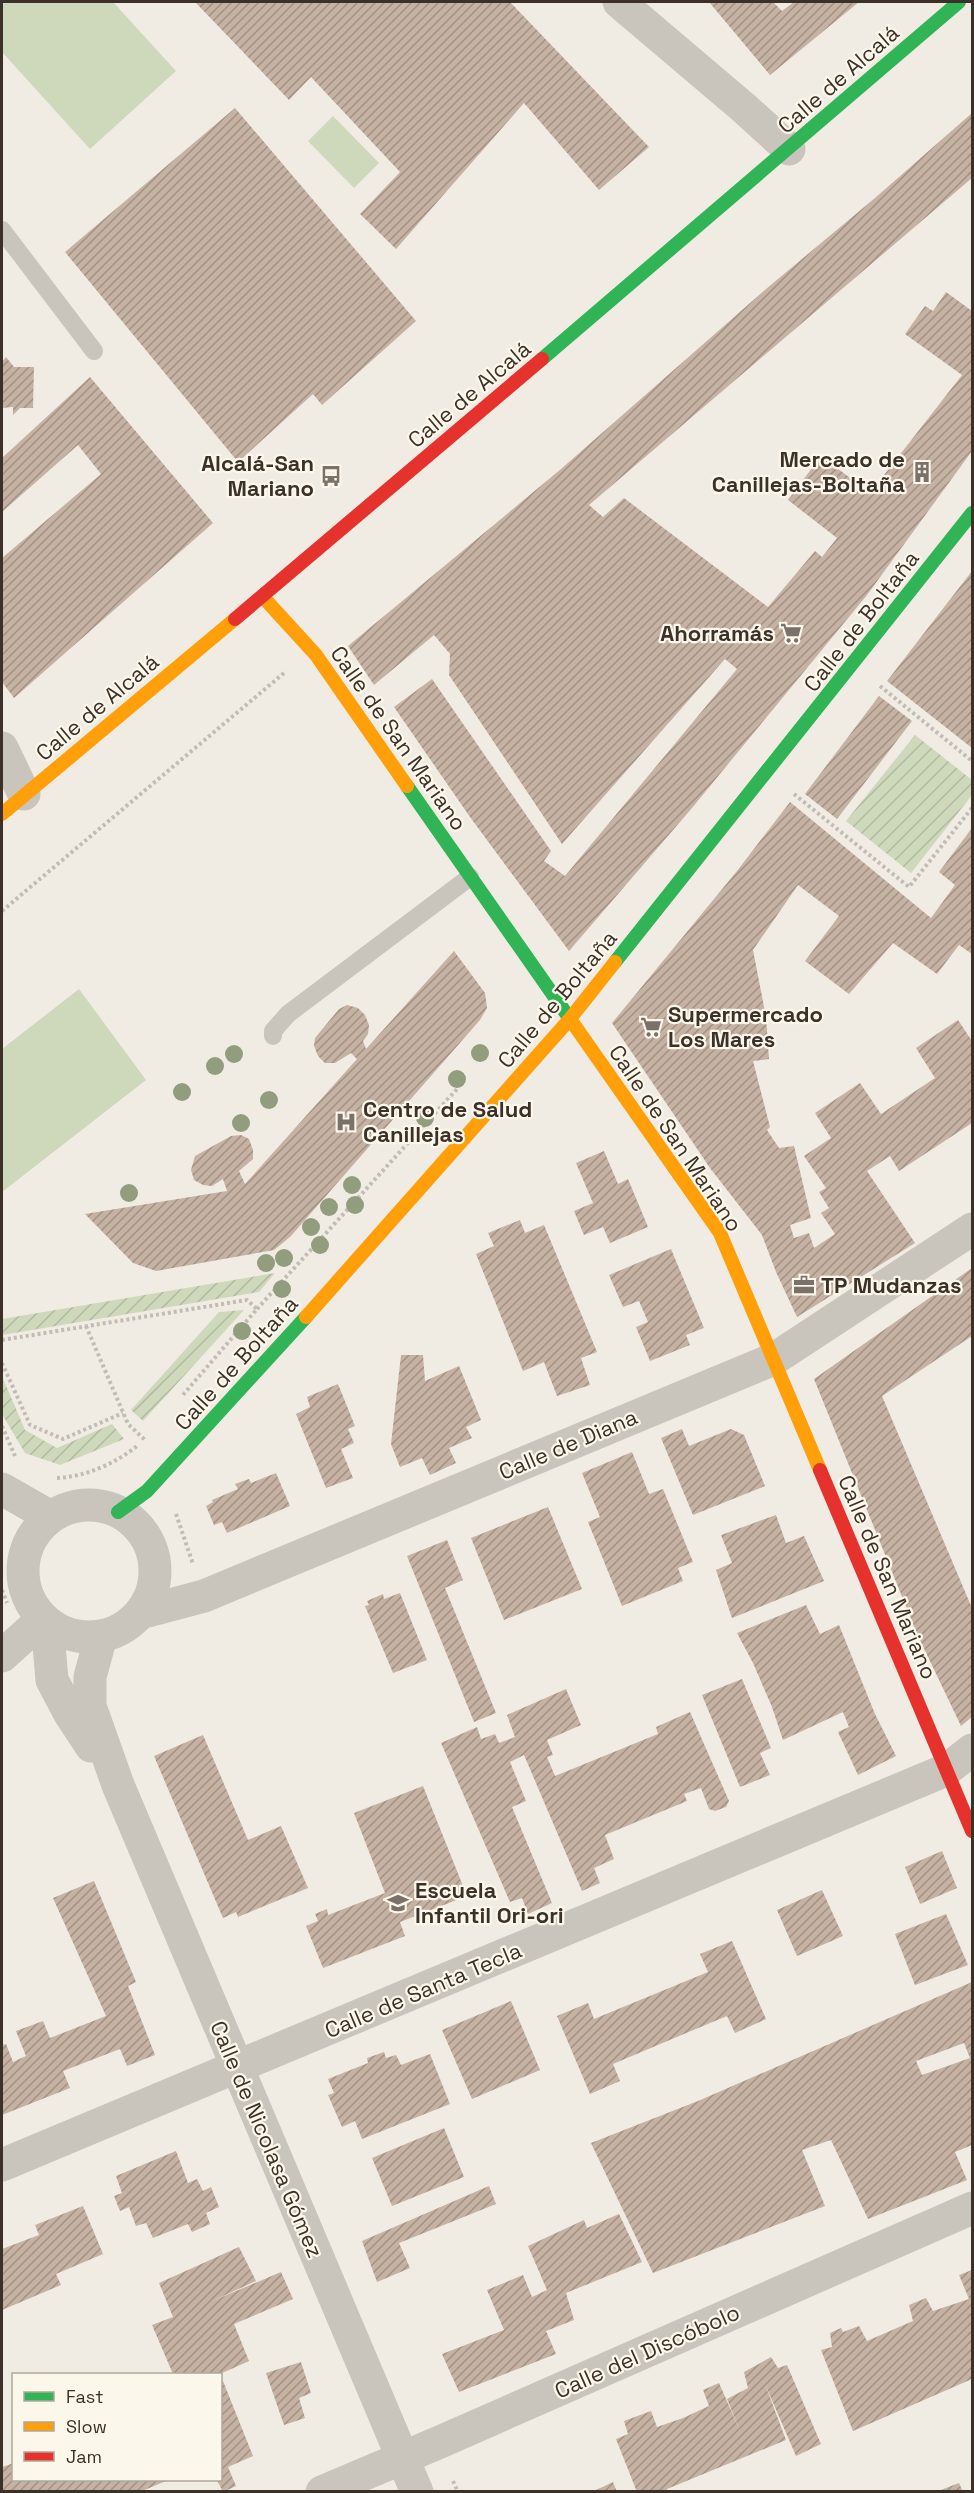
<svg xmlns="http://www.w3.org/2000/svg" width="974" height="2493" viewBox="0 0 974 2493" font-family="'Space Grotesk',sans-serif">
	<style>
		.garden { fill: url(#garden-furrows) }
		.pitch { fill: #ced8bb }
		.building { fill: url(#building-hatch); fill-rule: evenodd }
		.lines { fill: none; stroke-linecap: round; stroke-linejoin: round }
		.path { stroke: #c2bcb4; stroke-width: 4; stroke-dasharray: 3 3; stroke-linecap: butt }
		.lane { stroke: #c9c4bc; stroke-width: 18 }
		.street { stroke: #c9c4bc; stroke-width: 33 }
		.fast { stroke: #30b455; stroke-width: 14 }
		.slow { stroke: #ff9f0a; stroke-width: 14 }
		.jam { stroke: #e5322d; stroke-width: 14 }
		.tree { fill: #919d7d }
		.labels { text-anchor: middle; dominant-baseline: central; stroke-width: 4.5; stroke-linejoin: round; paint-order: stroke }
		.street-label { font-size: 22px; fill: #3b3129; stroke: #fcf7eb }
		.poi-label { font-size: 22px; font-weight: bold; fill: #3b3129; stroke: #fcf7eb; text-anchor: start }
	</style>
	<defs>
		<pattern id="garden-furrows" width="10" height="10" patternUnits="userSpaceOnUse" patternTransform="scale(1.5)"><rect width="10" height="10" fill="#ced8bb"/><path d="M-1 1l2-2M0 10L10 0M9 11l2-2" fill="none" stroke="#b2baa1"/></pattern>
		<pattern id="building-hatch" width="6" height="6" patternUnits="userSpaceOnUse" patternTransform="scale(1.5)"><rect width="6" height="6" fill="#c6b2a3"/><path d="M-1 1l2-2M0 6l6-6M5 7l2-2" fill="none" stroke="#a29185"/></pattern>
	</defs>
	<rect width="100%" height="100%" fill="#f0ece3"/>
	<path class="garden" d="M915,735L972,780V795L911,873L846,821Z
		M275,1273L259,1292L2,1335V1319Z
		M244,1310L143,1421L131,1410L219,1312Z
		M2,1376L25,1430L57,1448L112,1424L124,1439L60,1465L25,1453L2,1414Z"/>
	<path class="pitch" d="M2,2H113L176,71L90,149L2,52Z
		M333,116L379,163L354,188L308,141Z
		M79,989L146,1080L2,1192V1049Z"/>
	<path class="building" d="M195,2H510L649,147L599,190L524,103L396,249L360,214L400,172L311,77L289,100Z
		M709,2H773L782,11L794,2H859L770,75Z
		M235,108L416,321L322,405L313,394L238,462L65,252Z
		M972,113V178L589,505L603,517L624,498L768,607L815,551L822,557L837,538L788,500L821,456L870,493L962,375L905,334L925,306L933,311L946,292L972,311V451L867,595L692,808L569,951L470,817L394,707L432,679L551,851L544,861L565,876L737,669L725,659L562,844L449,675L450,654L434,635L374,685L348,646L561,469L766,289L875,198Z
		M6,357L14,367H34L33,408H20L13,415V407L2,408V362Z
		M90,377L213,523L14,698L2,682V558L101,474L78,445L2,512V458Z
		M972,571V748L887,681Z
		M879,696L912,721L837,819L805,794Z
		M790,802L931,918L955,885L939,872L972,828V954L959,945L937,974L893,943L849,994L805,961L839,916L798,885L753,950L766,1017L769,1059L753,1061L770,1127L767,1130L779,1148L794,1146L811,1218L790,1225L794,1238L809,1233L814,1248L835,1234L821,1213L829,1208L819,1192L826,1188L804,1156L831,1138L815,1113L860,1083L881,1114L935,1078L916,1048L958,1020L972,1041V1123L899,1171L890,1156L867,1171L915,1243L797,1317L776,1272L762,1235L710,1168L612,1023L737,871Z
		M454,951L485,993L487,1008L480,1020L290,1237L274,1250L156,1271L133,1263L85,1214L227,1191L223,1179L212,1186L203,1185L194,1180L191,1170L195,1156L231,1136L241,1135L249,1139L253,1150V1159L239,1171L245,1184L357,1059L351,1053L335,1063H325L318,1056L314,1046L315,1038L339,1009L347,1005L358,1008L365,1015L369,1025L368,1034L363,1041L366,1049Z
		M604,1151L618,1184L628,1179L648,1227L610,1243L603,1227L584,1235L574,1211L593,1203L576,1163Z
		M520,1220L525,1233L544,1225L597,1352L581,1358L590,1385L557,1396L544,1362L523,1371L476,1254L494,1246L488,1233Z
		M671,1249L704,1328L686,1335L690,1345L650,1361L636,1327L648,1322L639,1301L623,1307L609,1275Z
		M972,1268V1336L882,1396L972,1608V1717L961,1726L918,1636L814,1379Z
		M401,1355H423L425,1381L459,1366L481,1420L466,1427L472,1438L449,1448L456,1463L430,1475L422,1458L400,1467L391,1444Z
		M338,1384L355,1426L348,1429L354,1443L341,1449L353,1478L326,1488L296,1414L310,1407L307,1397Z
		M682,1429L689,1446L731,1429L744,1435L765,1486L693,1515L661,1438Z
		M632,1452L649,1494L663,1489L693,1562L678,1568L683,1581L622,1606L588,1522L600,1517L582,1473Z
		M276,1473L290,1506L227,1533L222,1522L214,1525L206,1506L213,1502L212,1500L238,1489L235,1484L249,1479L251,1483Z
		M548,1507L582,1589L504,1620L471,1538Z
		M776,1515L786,1543L804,1536L824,1581L732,1618L716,1570L732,1563L721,1535Z
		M447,1540L463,1580L445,1588L496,1713L474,1722L407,1556Z
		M400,1593L427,1660L393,1673L365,1606L369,1605L367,1601L383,1594L384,1599Z
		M806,1605L820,1634L839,1625L875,1714L896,1756L858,1775L838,1732L849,1727L843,1712L783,1740L772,1707L753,1663L737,1633Z
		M742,1679L771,1748L760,1753L770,1775L740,1787L702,1695Z
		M566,1689L581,1725L547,1740L553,1755L547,1757L555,1776L658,1734L656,1727L690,1712L729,1801L726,1807L715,1811L709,1809L701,1788L684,1794L687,1801L605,1835L614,1859L594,1868L600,1883L582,1891L524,1755L510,1762L526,1801L512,1807L552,1903L528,1914L522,1898L510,1902L441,1743L477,1727L481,1739L495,1734L499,1743L515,1737L507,1715Z
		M203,1735L248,1840L281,1826L308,1888L238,1917L236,1912L223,1918L154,1756Z
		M423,1786L467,1896L400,1922L405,1936L323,1968L306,1926L318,1921L315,1914L327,1909L328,1915L385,1893L354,1813Z
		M942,1851L957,1888L920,1904L905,1867Z
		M94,1881L136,1982L128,1986L155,2055L127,2066L120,2049L63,2071L70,2088L2,2115V2045L6,2044L13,2062L26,2056L16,2031L43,2021L50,2038L106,2016L53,1898Z
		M822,1890L843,1936L797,1956L777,1910Z
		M946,1914L968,1965L915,1985L895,1934Z
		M732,1941L766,2019L735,2033L727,2016L691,2031L613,2064L620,2081L590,2094L557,2016L588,2003L594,2019L708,1972L700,1954Z
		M972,1982V2145L955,2152L967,2180L868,2219L831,2140L802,2150L825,2206L653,2273L591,2143L698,2101ZM964,2043L970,2058L922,2075L916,2061Z
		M511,2001L540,2070L472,2099L442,2030Z
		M384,2052L386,2058L396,2055L401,2065L430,2054L450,2104L362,2139L355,2121L342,2127L328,2095L334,2093L328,2079L368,2063L367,2058Z
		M444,2128L464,2177L392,2206L372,2158Z
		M176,2151L188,2183L197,2179L203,2191L211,2187L219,2207L206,2213L210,2224L192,2232L188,2224L153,2238L146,2223L136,2226L129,2207L120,2211L114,2196L122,2193L116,2176Z
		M489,2186L496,2204L399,2243L410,2268L377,2282L362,2241Z
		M83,2206L103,2254L56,2274L61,2285L2,2310V2249L39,2235L35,2225Z
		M619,2214L642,2262L566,2293L574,2320L546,2331L556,2354L459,2392L442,2354L504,2330L487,2290L523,2275L532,2297L547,2290L528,2246L584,2220L587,2228Z
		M239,2247L256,2281L210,2302L281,2272L293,2299L234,2324L249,2361L220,2374H173L152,2325L173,2317L159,2283Z
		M972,2270V2379L853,2431L821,2350L832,2347L830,2333L841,2328L843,2332L859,2326L867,2341L913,2321L909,2305L926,2298L933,2311L969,2299L959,2275Z
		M771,2357L778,2368L787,2365L821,2444L796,2456L765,2384L786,2440L667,2489L668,2492H637L616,2439L628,2434L624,2421L651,2411L657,2427L683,2418L709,2406L703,2390L719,2383L740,2431L727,2399L748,2388L744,2372Z
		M301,2362L311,2393L299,2398L305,2418L284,2425L266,2373Z
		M221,2376L253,2456L228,2467L236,2486L223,2492L217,2480H220Z
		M14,2463V2480H168L140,2492H3L2,2467Z
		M613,2482L617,2492H592Z
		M959,2483L963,2492H938V2491Z"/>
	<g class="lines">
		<path class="path" d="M880,686L972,761
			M794,794L909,887L972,808
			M2,911L284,673
			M257,1309L458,1088
			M86,1326L128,1424L146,1441
			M2,1340L247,1300L257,1309L182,1396
			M2,1363L30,1425L63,1439L123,1413
			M2,1426L15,1456
			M57,1478C85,1477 116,1463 137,1446
			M176,1514L193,1564
			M2,1590L7,1603
			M453,2481L458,2492"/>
		<path class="lane" d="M2,230L94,351
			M273,1036V1031L288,1014L470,877"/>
		<path class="street" d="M619,2L744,108L789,149
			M2,748L24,794
			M2,1489L51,1517
			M23 1571a66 66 0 1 1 132 0a66 66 0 1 1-132 0Z
			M140,1613L204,1596L774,1359L972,1229
			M47,1622L52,1680L70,1714L91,1746
			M101,1636L90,1677V1706L118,1785L417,2492
			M2,1656L43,1619
			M2,2165L946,1770L972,1750
			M322,2492L440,2442L972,2208"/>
		<path class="fast" d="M542,359L959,2
			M407,786L570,1019
			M615,962L972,513
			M118,1512L147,1491L306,1317"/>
		<path class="slow" d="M263,597L316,655L407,786
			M2,814L235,619
			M570,1019L720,1233L820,1470
			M306,1317L569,1020L615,962"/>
		<path class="jam" d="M235,619L542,359
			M820,1470L972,1831"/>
	</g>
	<g class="tree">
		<circle cx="480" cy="1053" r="9"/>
		<circle cx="234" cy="1054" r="9"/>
		<circle cx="215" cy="1066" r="9"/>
		<circle cx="457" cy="1079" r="9"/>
		<circle cx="182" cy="1092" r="9"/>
		<circle cx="269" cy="1100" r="9"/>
		<circle cx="425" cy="1118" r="9"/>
		<circle cx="241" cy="1123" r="9"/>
		<circle cx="352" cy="1185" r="9"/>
		<circle cx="129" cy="1193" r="9"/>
		<circle cx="355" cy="1205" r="9"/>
		<circle cx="329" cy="1207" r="9"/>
		<circle cx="311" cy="1227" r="9"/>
		<circle cx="320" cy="1245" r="9"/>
		<circle cx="284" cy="1258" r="9"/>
		<circle cx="266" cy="1263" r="9"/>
		<circle cx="282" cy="1289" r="9"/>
		<circle cx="242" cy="1331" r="9"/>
	</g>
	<defs>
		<symbol id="building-bare" viewBox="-9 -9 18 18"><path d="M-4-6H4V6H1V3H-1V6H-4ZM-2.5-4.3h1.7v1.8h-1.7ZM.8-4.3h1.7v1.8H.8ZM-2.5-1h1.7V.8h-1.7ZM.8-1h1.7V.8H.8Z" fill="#7a726a" stroke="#fcf7eb" stroke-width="2.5" paint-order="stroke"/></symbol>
		<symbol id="bus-bare" viewBox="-9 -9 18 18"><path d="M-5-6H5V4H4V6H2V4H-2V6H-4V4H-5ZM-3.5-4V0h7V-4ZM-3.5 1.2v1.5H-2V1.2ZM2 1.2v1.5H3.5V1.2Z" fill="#7a726a" stroke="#fcf7eb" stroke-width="2.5" paint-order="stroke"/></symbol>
		<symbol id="supermarket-bare" viewBox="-9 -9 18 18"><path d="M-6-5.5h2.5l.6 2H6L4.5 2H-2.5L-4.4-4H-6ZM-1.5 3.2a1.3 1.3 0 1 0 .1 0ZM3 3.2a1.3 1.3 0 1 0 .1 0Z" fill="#7a726a" stroke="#fcf7eb" stroke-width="2.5" paint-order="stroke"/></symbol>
		<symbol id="hospital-bare" viewBox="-9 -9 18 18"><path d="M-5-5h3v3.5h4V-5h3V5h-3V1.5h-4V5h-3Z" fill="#7a726a" stroke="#fcf7eb" stroke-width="2.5" paint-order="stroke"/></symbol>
		<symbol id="office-bare" viewBox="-9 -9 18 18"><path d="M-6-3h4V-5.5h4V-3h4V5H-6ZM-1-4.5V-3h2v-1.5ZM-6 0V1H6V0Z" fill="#7a726a" stroke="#fcf7eb" stroke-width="2.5" paint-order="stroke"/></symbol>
		<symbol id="school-bare" viewBox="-9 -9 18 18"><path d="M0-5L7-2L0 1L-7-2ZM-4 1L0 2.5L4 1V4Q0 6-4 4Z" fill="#7a726a" stroke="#fcf7eb" stroke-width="2.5" paint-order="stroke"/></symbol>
	</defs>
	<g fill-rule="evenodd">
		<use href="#building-bare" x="907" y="457" width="30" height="30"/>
		<use href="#bus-bare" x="316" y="461" width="30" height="30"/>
		<use href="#supermarket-bare" x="776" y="618" width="30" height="30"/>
		<use href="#supermarket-bare" x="636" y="1012" width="30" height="30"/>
		<use href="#hospital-bare" x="331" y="1107" width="30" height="30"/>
		<use href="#office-bare" x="789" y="1270" width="30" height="30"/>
		<use href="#school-bare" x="383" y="1888" width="30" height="30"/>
	</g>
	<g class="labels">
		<g class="street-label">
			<text transform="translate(838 79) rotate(-41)">Calle de Alcalá</text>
			<text transform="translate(469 394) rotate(-40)">Calle de Alcalá</text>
			<text transform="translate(861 621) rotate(-52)">Calle de Boltaña</text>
			<text transform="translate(97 707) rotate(-40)">Calle de Alcalá</text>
			<text transform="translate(399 738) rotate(55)">Calle de San Mariano</text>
			<text transform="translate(557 999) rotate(-50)">Calle de Boltaña</text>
			<text transform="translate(676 1138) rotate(56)">Calle de San Mariano</text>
			<text transform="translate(236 1363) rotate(-48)">Calle de Boltaña</text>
			<text transform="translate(568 1444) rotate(-23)">Calle de Diana</text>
			<text transform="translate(888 1577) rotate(67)">Calle de San Mariano</text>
			<text transform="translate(423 1990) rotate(-23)">Calle de Santa Tecla</text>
			<text transform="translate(267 2139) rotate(67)">Calle de Nicolasa Gómez</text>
			<text transform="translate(647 2351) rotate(-24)">Calle del Discóbolo</text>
		</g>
		<g class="poi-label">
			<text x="905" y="459" text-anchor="end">Mercado de<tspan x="905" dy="25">Canillejas-Boltaña</tspan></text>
			<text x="314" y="463" text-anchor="end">Alcalá-San<tspan x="314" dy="25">Mariano</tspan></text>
			<text x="774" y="633" text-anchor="end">Ahorramás</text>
			<text x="668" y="1014">Supermercado<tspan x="668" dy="25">Los Mares</tspan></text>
			<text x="363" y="1109">Centro de Salud<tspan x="363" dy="25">Canillejas</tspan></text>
			<text x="821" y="1285">TP Mudanzas</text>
			<text x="415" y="1890">Escuela<tspan x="415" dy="25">Infantil Ori-ori</tspan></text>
		</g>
	</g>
	<rect width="974" height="2493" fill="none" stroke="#3b3129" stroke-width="6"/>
	<rect x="12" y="2373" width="210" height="108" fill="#fcf7eb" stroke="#afa89d" stroke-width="1.5"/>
	<rect x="24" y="2392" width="30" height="9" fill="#30b455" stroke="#afa89d" stroke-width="1.5"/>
	<text x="66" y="2403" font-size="18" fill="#3b3129">Fast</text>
	<rect x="24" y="2422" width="30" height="9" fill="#ff9f0a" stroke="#afa89d" stroke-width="1.5"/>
	<text x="66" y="2433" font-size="18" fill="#3b3129">Slow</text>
	<rect x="24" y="2452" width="30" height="9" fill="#e5322d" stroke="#afa89d" stroke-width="1.5"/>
	<text x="66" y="2463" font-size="18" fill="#3b3129">Jam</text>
</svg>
